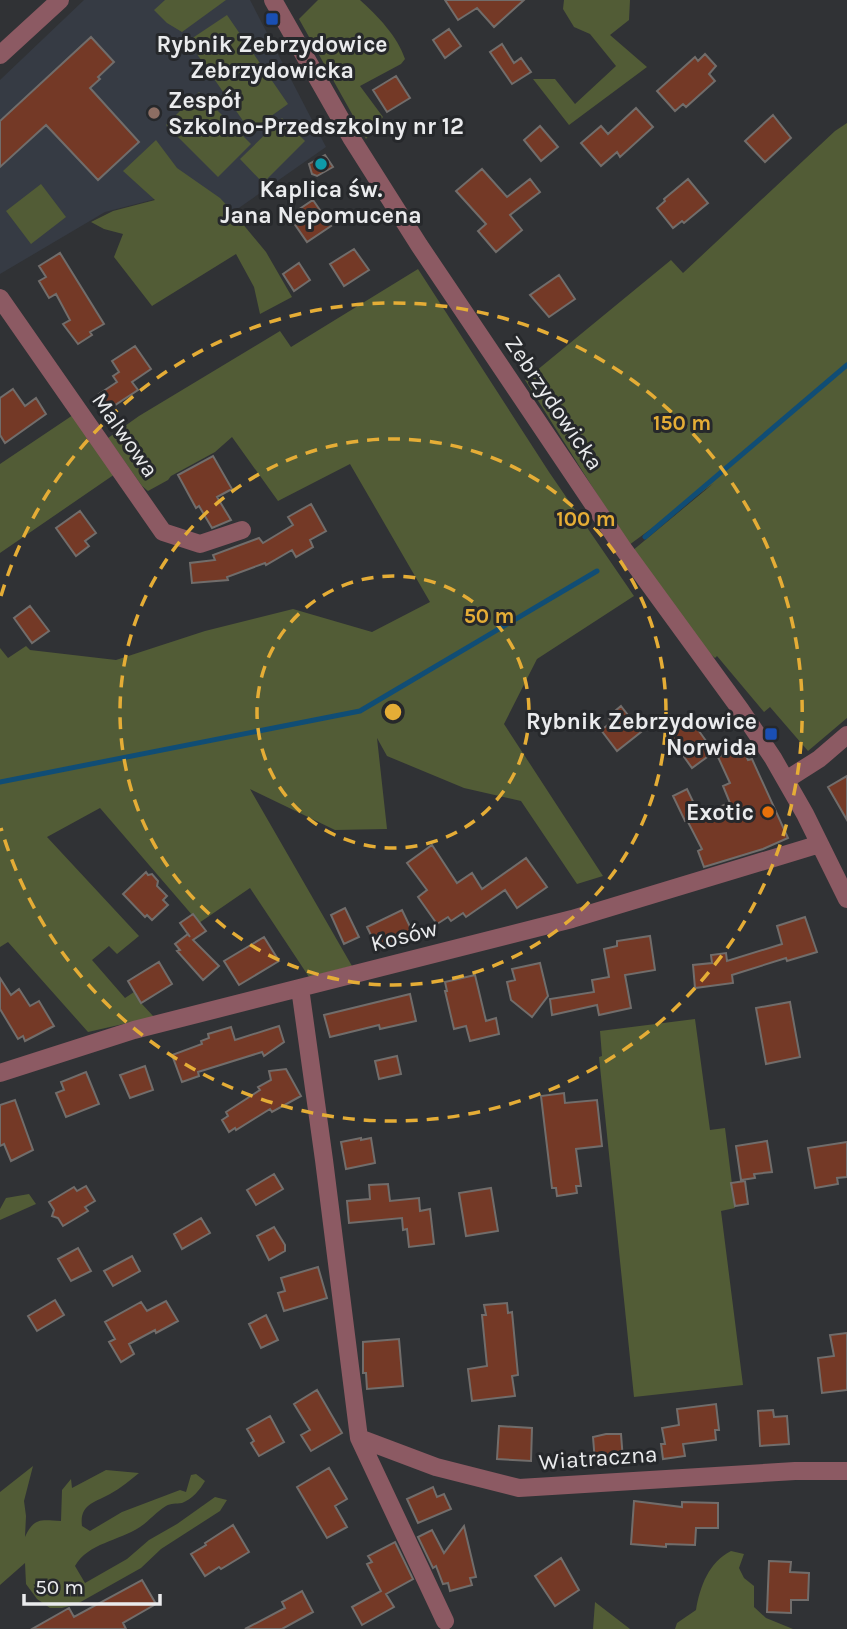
<svg xmlns="http://www.w3.org/2000/svg" width="847" height="1629" viewBox="0 0 847 1629" font-family="Karla,sans-serif">
	<style>
		.built { fill: #363b44 }
		.green { fill: #525c36 }
		.lines { fill: none; stroke-linecap: round; stroke-linejoin: round }
		.stream { stroke: #104d75; stroke-width: 5 }
		.building { fill: #743926; stroke: #716d6b; stroke-width: 2 }
		.minor { stroke: #8c5a63; stroke-width: 18 }
		.ring { fill: none; stroke: #e5ad36; stroke-width: 3.5; stroke-dasharray: 12 9 }
		.transit-dot { fill: #1a4fb4; stroke: #26282b; stroke-width: 2.5 }
		.education-dot { fill: #8d6e63; stroke: #26282b; stroke-width: 2.5 }
		.culture-dot { fill: #0f9aa8; stroke: #26282b; stroke-width: 2.5 }
		.food-dot { fill: #e8710a; stroke: #26282b; stroke-width: 2.5 }
		.labels { text-anchor: middle; dominant-baseline: central; stroke-width: 6; stroke-linejoin: round; paint-order: stroke }
		.poi-label { font-size: 23px; font-weight: bold; fill: #eaebed; stroke: #26282b }
		.street-label { font-size: 23px; fill: #eaebed; stroke: #26282b }
		.centre { fill: #e5ad36; stroke: #26282b; stroke-width: 3.5 }
		.ring-label { font-size: 21px; text-anchor: middle; font-weight: bold; fill: #e5ad36; stroke: #26282b; stroke-width: 6; stroke-linejoin: round; paint-order: stroke }
	</style>
	<rect width="100%" height="100%" fill="#303235"/>
	<path class="built" d="M84,0H250L326,147L223,219L198,188L105,212L0,274V80Z"/>
	<path class="green" d="M165,0H226L182,32L167,23L154,10Z
		M318,0H360C377,15 398,37 405,59L401,64L360,86L383,117L366,139L299,19Z
		M564,0H630L629,20L610,35L647,67L569,125L533,79H555L575,104L616,66L590,34L574,27L563,9Z
		M227,15L288,104L250,131L188,41Z
		M199,92L251,144L218,177L166,125Z
		M282,118L305,141L263,183L240,159Z
		M847,123V718L808,751L770,707L764,712L717,656L715,658L708,652L632,551L714,483L629,545L525,380L671,260L683,273L835,131Z
		M156,140L177,168L220,198L232,211L266,252L292,297L260,314L254,287L236,254L152,306L114,257L123,234L104,229L91,222L113,211L155,200L123,171Z
		M41,184L66,217L31,244L6,211Z
		M418,269L549,472L634,596L537,659L504,724L603,876L577,884L521,801L464,788L387,756L377,738L387,829L335,830L250,789L352,966L309,977L250,888L199,923L100,808L47,837L139,936L117,954L109,946L92,960L125,998L134,992L141,1003L154,1017L88,1032L8,942L0,947V648L8,658L26,646L30,650L116,660L205,631L293,609L372,632L430,602L350,464L278,501L232,437L215,452L171,476L168,480L148,491L142,486L108,438L139,416L280,331L291,347Z
		M76,413L115,474L0,553V464Z
		M695,1019L710,1130L725,1128L735,1208L721,1211L743,1385L634,1397L599,1057L602,1056L600,1031Z
		M29,1194L36,1204L0,1220V1209L6,1198Z
		M33,1466L24,1501L26,1516L25,1537C34,1517 41,1520 61,1521L62,1490L71,1479L72,1488L106,1470L139,1473C130,1480 121,1488 110,1494C96,1502 79,1504 82,1526L90,1531L122,1512L180,1490L186,1492L191,1475L196,1474L205,1481C200,1490 192,1499 182,1503C176,1504 171,1503 166,1506C156,1512 149,1521 140,1527C119,1541 88,1543 75,1566L85,1583L127,1559L149,1540L177,1524L215,1497L227,1500L220,1511L161,1549L141,1568L77,1604L62,1608H50L37,1599L26,1584L25,1563L0,1585V1492Z
		M731,1551L744,1554L739,1568L744,1578L754,1586V1607L766,1618L793,1629H675L677,1623L696,1610C700,1586 709,1562 731,1551Z
		M595,1602L630,1629H593Z"/>
	<g class="lines">
		<path class="stream" d="M645,537L847,365
			M0,782L360,711L597,571"/>
	</g>
	<path class="building" d="M445,0H524L494,27L477,8L458,20Z
		M449,29L461,46L445,58L433,40Z
		M91,37L114,62L98,77L100,79L90,88L139,142L98,180L46,125L0,167V121Z
		M502,44L514,63L521,58L531,72L512,84L490,52Z
		M705,54L716,66L709,74L715,81L686,107L683,104L675,111L657,91L695,57L698,61Z
		M396,76L410,98L387,112L373,90Z
		M636,108L653,127L620,157L617,152L601,166L581,143L601,126L608,134Z
		M773,115L791,138L765,162L745,141Z
		M540,126L558,147L541,161L524,140Z
		M325,155L333,167L317,176L312,174L309,164Z
		M482,169L507,197L530,179L540,192L510,215L522,230L496,252L478,231L486,224L456,191Z
		M688,179L708,203L684,223L682,221L673,228L657,208L665,201L664,199Z
		M313,200L331,226L307,242L289,216Z
		M354,249L369,270L344,286L330,264Z
		M60,253L104,324L90,332L92,335L78,344L63,324L70,320L56,294L49,298L39,281L46,277L39,266Z
		M299,263L310,280L294,291L283,274Z
		M559,275L575,299L549,317L530,295Z
		M135,346L151,369L132,382L138,390L109,409L99,394L117,382L113,376L119,372L112,361Z
		M13,389L25,406L36,398L46,414L5,443L0,435V398Z
		M213,456L232,489L217,497L231,520L212,528L199,506L196,508L178,475Z
		M311,504L326,531L310,540L313,547L296,557L292,550L266,565L265,563L227,577L228,580L192,583L190,563L215,560L213,555L259,538L263,543L293,525L288,517Z
		M80,511L96,533L85,541L89,546L76,556L56,528Z
		M30,606L49,631L32,643L14,618Z
		M621,706L641,732L617,751L601,730L612,722L608,717Z
		M691,720L714,752L692,768L669,736Z
		M742,747L748,760L752,759L788,838L763,849L704,867L698,851L702,849L687,820L685,821L673,796L687,789L699,814L730,803L723,786L730,783L718,757Z
		M847,776V820L828,787Z
		M432,845L457,883L472,873L482,889L526,858L547,887L517,908L505,890L466,917L463,913L451,921L448,917L437,924L418,897L427,890L407,863Z
		M146,872L148,875L152,874L158,881L157,886L167,896L163,900L168,905L152,920L147,915L145,917L123,894Z
		M345,908L359,937L344,944L331,915Z
		M402,910L414,935L378,950L367,927Z
		M193,914L206,931L193,940L219,966L203,980L177,951L180,950L175,944L188,934L190,937L180,923Z
		M805,917L817,952L787,961L786,958L732,975L733,983L695,988L693,965L712,963L711,955L726,953L727,961L782,944L777,926Z
		M650,936L655,970L625,975L631,1008L599,1015L597,1005L552,1015L550,999L594,992L592,980L609,977L604,949L617,946V941Z
		M264,937L279,961L239,985L224,961Z
		M159,962L172,984L141,1003L128,981Z
		M540,963L548,996L532,1017L511,1000L507,982L515,980L512,969Z
		M475,975L486,1021L496,1018L499,1034L470,1041L466,1026L454,1029L445,991H447L445,982Z
		M0,978L11,995L19,989L30,1006L39,1001L54,1026L25,1041L23,1036L18,1039L0,1009Z
		M410,994L416,1021L380,1029L379,1025L330,1037L324,1015Z
		M790,1002L800,1057L766,1064L756,1008Z
		M279,1026L284,1042L264,1056L262,1052L198,1072L199,1076L182,1082L172,1055L202,1044L201,1041L209,1038L208,1034L231,1027L235,1040Z
		M397,1056L401,1074L379,1079L375,1061Z
		M145,1066L153,1090L130,1098L120,1075Z
		M286,1069L301,1096L272,1112L270,1109L236,1130L235,1128L229,1132L222,1120L228,1116L226,1112L260,1090L258,1087L271,1080L269,1071Z
		M86,1072L99,1104L66,1117L56,1093L64,1090L61,1082Z
		M564,1093L565,1103L597,1100L602,1146L576,1149L581,1186H576L577,1193L557,1196L556,1188H552L541,1096Z
		M15,1100L33,1150L11,1161L4,1144L0,1146V1105Z
		M361,1138V1140L371,1138L375,1163L346,1169L341,1142Z
		M767,1141L772,1172L754,1174L755,1178L741,1180L736,1146Z
		M847,1142V1177L837,1178L838,1184L815,1188L808,1148Z
		M274,1174L283,1189L256,1205L247,1190Z
		M745,1181L748,1204L735,1206L731,1183Z
		M388,1184L390,1201L419,1198L420,1211L430,1209L434,1244L409,1247L407,1229L403,1230L402,1218L349,1223L347,1201L370,1199L369,1185Z
		M86,1186L95,1201L85,1207L88,1211L63,1226L58,1218L52,1216L54,1210L49,1202L74,1187L77,1191Z
		M491,1188L498,1231L466,1236L459,1193Z
		M201,1218L210,1233L182,1249L174,1234Z
		M274,1227L285,1245V1251L269,1260L257,1236Z
		M78,1248L91,1271L71,1281L58,1259Z
		M132,1256L140,1271L113,1286L104,1271Z
		M318,1267L327,1298L284,1311L278,1293L285,1291L281,1278Z
		M55,1300L64,1315L37,1331L28,1316Z
		M166,1301L178,1321L156,1333L155,1330L129,1344L134,1354L121,1362L109,1342L115,1339L105,1322L141,1302L147,1311Z
		M507,1303L508,1313L512,1312L518,1375L512,1376L515,1396L472,1401L468,1369L487,1366L482,1315H486L484,1305Z
		M266,1315L278,1340L261,1348L249,1324Z
		M847,1333V1390L822,1393L818,1358L834,1356L830,1335Z
		M399,1339L403,1386L367,1389L366,1373H363V1342Z
		M317,1390L342,1433L311,1451L301,1435L310,1430L294,1404Z
		M716,1404L719,1430H715L716,1440L683,1444L685,1456L663,1459L661,1444H665L662,1428L679,1425L677,1409Z
		M773,1410L774,1417L787,1416L789,1444L760,1446L758,1411Z
		M270,1416L284,1442L259,1456L251,1443L254,1441L247,1429Z
		M499,1426L532,1428L531,1461L497,1459Z
		M606,1434H621L623,1460L595,1462L593,1437Z
		M329,1468L347,1499L335,1506L347,1527L327,1538L297,1487Z
		M433,1487L437,1497L444,1494L451,1509L418,1523L407,1499Z
		M634,1501L682,1507V1502L718,1503V1528H696L695,1545L666,1544V1547L631,1544Z
		M233,1525L249,1552L221,1569L219,1567L205,1576L191,1554L206,1545L205,1543Z
		M464,1526L476,1577L470,1578L472,1585L450,1591L448,1583L443,1584L436,1566L433,1568L418,1537L432,1530L444,1553Z
		M395,1542L413,1579L386,1594L394,1607L362,1625L352,1607L381,1591L367,1564L372,1562L368,1556Z
		M561,1558L579,1590L555,1606L535,1576Z
		M769,1561L791,1562L790,1572L809,1573L808,1600H791V1613L767,1612Z
		M142,1580L156,1604L123,1623L126,1629H32L69,1608L74,1617Z
		M302,1591L313,1612L282,1629H245L285,1608L282,1602Z"/>
	<g class="lines">
		<path class="minor" d="M273,0L352,139L419,245L622,547L740,709L773,758L805,814L847,899
			M0,55L60,0
			M0,298L163,532L200,544L242,530
			M786,780L819,759L847,735
			M300,988L324,1160L359,1438L445,1621
			M0,1073L134,1030L572,919L820,844
			M359,1438L436,1467L519,1488L795,1471H847"/>
	</g>
	<g class="ring">
		<circle cx="393" cy="712" r="136"/>
		<circle cx="393" cy="712" r="273"/>
		<path d="M1 596A409 409 0 1 1 1 828"/>
	</g>
	<g class="transit-dot">
		<rect x="265" y="12" width="14" height="14" rx="3.5"/>
		<rect x="764" y="727" width="14" height="14" rx="3.5"/>
	</g>
	<circle class="education-dot" cx="154" cy="113" r="7"/>
	<circle class="culture-dot" cx="321" cy="164" r="7"/>
	<circle class="food-dot" cx="768" cy="812" r="7"/>
	<g class="labels">
		<g class="poi-label">
			<text x="272" y="44">Rybnik Zebrzydowice<tspan x="272" dy="26">Zebrzydowicka</tspan></text>
			<text x="168" y="100" text-anchor="start">Zespół<tspan x="168" dy="26">Szkolno-Przedszkolny nr 12</tspan></text>
			<text x="321" y="189">Kaplica św.<tspan x="321" dy="26">Jana Nepomucena</tspan></text>
			<text x="757" y="721" text-anchor="end">Rybnik Zebrzydowice<tspan x="757" dy="26">Norwida</tspan></text>
			<text x="754" y="812" text-anchor="end">Exotic</text>
		</g>
		<g class="street-label">
			<text transform="translate(554 403) rotate(56)">Zebrzydowicka</text>
			<text transform="translate(125 435) rotate(55)">Malwowa</text>
			<text transform="translate(404 936) rotate(-14)">Kosów</text>
			<text transform="translate(598 1458) rotate(-4)">Wiatraczna</text>
		</g>
	</g>
	<circle cx="393" cy="712" r="10" class="centre"/>
	<g class="ring-label">
		<text x="682" y="430">150 m</text>
		<text x="586" y="526">100 m</text>
		<text x="489" y="623">50 m</text>
	</g>
	<path d="M24 1594v10h136v-10" fill="none" stroke="#eaebed" stroke-width="3.5"/>
	<text x="35" y="1594" font-size="21" fill="#eaebed" stroke="#26282b" stroke-width="5" paint-order="stroke">50 m</text>
</svg>
